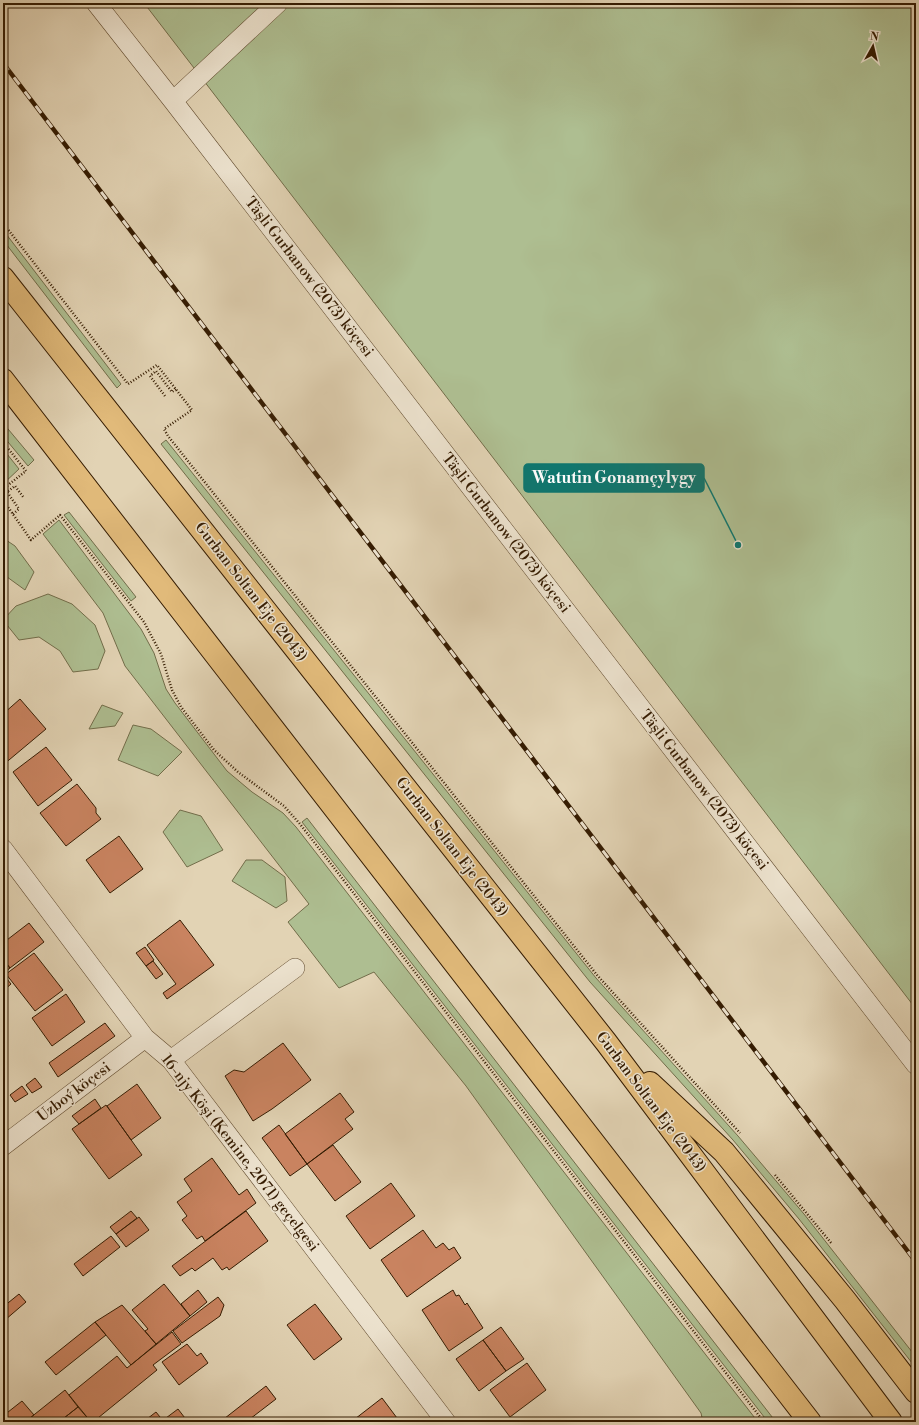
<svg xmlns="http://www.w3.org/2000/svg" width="919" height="1425" viewBox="0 0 919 1425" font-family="'Libre Bodoni',serif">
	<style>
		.green { fill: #aebe91; stroke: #726d4a }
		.building { fill: #c98360; stroke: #351c02 }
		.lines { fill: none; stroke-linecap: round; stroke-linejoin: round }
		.minor-casing { stroke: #604a2e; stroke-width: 20 }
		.trunk-casing { stroke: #351c02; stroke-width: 24 }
		.path { stroke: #351c02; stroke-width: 2.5; stroke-dasharray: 1 2; stroke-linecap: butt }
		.minor { stroke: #ece2ce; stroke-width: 19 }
		.trunk { stroke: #e1ba7a; stroke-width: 22 }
		.rail-casing { stroke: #351c02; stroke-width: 4.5 }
		.rail { stroke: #ece2ce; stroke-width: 3; stroke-dasharray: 9; stroke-linecap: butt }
		.labels { text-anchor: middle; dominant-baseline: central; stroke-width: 3; stroke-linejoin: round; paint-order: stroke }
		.street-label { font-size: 15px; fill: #351c02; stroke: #ece2ce }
		.leader { fill: none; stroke: #0f766e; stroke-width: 1.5 }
		.callout-dot { fill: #0f766e; stroke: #ece2ce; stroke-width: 1.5 }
		.callout { fill: #0f766e; stroke: #0f766e; stroke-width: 1.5 }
		.callout-label { font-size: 16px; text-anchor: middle; font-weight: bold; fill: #fff }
	</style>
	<rect width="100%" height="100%" fill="#e2d3b4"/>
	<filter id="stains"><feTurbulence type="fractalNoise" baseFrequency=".005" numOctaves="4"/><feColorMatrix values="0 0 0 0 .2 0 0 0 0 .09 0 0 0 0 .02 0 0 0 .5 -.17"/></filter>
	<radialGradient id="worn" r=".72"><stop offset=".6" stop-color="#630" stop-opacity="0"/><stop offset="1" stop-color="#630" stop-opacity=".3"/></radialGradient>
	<path class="green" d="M144,3H916V1009L204,81Z
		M3,230L121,384L117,388L3,240Z
		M3,423L34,460L28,466L3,436Z
		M166,440L596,978L738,1136L804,1214L916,1357V1368L799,1219L733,1140L590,982L161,444Z
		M3,449L19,469L3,484Z
		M69,512L136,597L131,601L64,515Z
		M59,520L141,629L154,653L166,689L175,703L227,771L252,792L283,813L296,827L758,1422H703L701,1413L466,1086L374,972L339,988L288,922L309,904L125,666L103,613L43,534Z
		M3,538L15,546L34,572L25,590L3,574Z
		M48,594L72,604L95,625L105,651L98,669L73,672L60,651L39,637L19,640L3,620L16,606Z
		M102,705L123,713L115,726L89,729Z
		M133,725L151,729L182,752L158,776L118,760Z
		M180,810L201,816L223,850L187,867L163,832Z
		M307,818L776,1422H768L302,822Z
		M246,860H262L285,877L287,901L276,908L232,881Z"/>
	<path class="building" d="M20,699L46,729L3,765V714Z
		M46,747L72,780L38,806L13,772Z
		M77,784L96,808V813L101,819L66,846L40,813Z
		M119,836L143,869L110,893L86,860Z
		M180,920L214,965L167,999L163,993L176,984L147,945Z
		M29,923L44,942L10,968L3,959V943Z
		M145,947L154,960L146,966L136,953Z
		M34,953L63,990L35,1011L6,974Z
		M3,959L10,968L3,974Z
		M153,961L163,974L156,979L146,966Z
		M3,974L11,984L3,991Z
		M66,994L85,1022L52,1046L32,1018Z
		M105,1023L115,1036L58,1077L49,1063Z
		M283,1043L311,1080L272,1109L253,1121L225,1076L234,1070L244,1072Z
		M35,1078L42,1087L32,1093L26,1085Z
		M137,1084L161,1118L131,1140L107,1106Z
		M22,1086L28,1094L15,1102L10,1095Z
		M340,1093L354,1112L345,1119L353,1129L307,1164L285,1134Z
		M95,1099L101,1108L79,1124L72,1116Z
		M106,1105L142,1155L109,1179L72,1129Z
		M279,1125L307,1164L290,1176L262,1138Z
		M333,1145L361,1182L335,1201L307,1164Z
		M212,1158L239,1195L247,1189L256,1203L205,1241L202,1236L197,1239L182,1220L187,1216L177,1202L192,1191L184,1179Z
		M391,1183L415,1216L370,1249L346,1216Z
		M131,1211L137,1218L116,1234L110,1227Z
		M246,1211L268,1241L229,1270L227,1267L222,1270L213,1258L195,1271L192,1268L180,1276L172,1266Z
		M139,1217L149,1230L126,1247L116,1234Z
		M423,1230L436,1248L443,1243L449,1250L454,1247L461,1258L407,1297L381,1260Z
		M111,1236L120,1247L83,1276L74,1264Z
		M164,1284L190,1316L156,1344L145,1331L148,1329L132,1310Z
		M198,1290L207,1302L190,1316L181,1304Z
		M453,1290L456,1296L459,1295L465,1305L467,1303L483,1328L449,1351L422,1310Z
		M19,1294L26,1302L5,1320L3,1318V1307Z
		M218,1297L224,1305L220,1316L182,1343L173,1331Z
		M315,1304L342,1339L314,1360L287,1325Z
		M122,1305L156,1344L131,1365L95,1322Z
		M95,1322L106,1335L56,1375L45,1362Z
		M501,1327L524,1359L506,1371L483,1340Z
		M172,1332L181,1344L153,1365L157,1370L93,1422H91L69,1395L117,1356L127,1368Z
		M483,1340L506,1371L479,1391L456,1359Z
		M187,1344L197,1356L201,1353L208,1363L179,1385L162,1362Z
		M527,1363L546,1390L510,1417L490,1390Z
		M266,1386L276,1399L246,1422H220Z
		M65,1390L78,1407L59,1422H25Z
		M382,1398L400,1422H351Z
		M22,1401L34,1415L25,1422H3V1416Z
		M78,1407L91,1422H59Z
		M178,1409L188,1422H169L166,1418Z
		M156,1412L164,1422H143Z"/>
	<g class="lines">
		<defs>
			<path id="minor" d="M96,3L173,101L916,1065
				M173,101L278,3
				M3,849L145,1038L171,1060L446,1422
				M171,1060L295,968
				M3,1146L145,1038"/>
			<path id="trunk" d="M3,278L606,1042L891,1422
				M3,380L810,1422
				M650,1083L724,1152L845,1300L916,1392"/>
		</defs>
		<use href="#minor" class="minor-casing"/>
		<use href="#trunk" class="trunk-casing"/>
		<path class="path" d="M3,223L128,384L157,365L192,410L164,429L168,436L597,975L740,1133
			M165,396L150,376L156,371L172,392L176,389
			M3,442L26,471L3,489
			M3,500L31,540L60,515L144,622L161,654L172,690L181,707L214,750L238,772L284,806L300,824L764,1422
			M13,514L19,509L7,492L15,486L24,498
			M775,1175L832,1244"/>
		<use href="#minor" class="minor"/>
		<use href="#trunk" class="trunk"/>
		<defs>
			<path id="rail" d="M3,63L916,1262"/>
		</defs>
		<use href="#rail" class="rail-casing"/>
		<use href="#rail" class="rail"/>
	</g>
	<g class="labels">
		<g class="street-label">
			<text transform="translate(309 277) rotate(52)">Täşli Gurbanow (2073) köçesi</text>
			<text transform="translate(506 533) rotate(52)">Täşli Gurbanow (2073) köçesi</text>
			<text transform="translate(251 592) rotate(52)">Gurban Soltan Eje (2043)</text>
			<text transform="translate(704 790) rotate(52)">Täşli Gurbanow (2073) köçesi</text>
			<text transform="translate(452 847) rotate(52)">Gurban Soltan Eje (2043)</text>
			<text transform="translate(74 1092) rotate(-37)">Uzboý köçesi</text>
			<text transform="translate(651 1102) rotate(53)">Gurban Soltan Eje (2043)</text>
			<text transform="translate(240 1153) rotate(52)">16-njy Köşi (Kemine, 2071) geçelgesi</text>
		</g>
	</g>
	<path class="leader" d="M738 545L704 478"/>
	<circle class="callout-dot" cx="738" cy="545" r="4"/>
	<rect class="callout" x="524" y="464" width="180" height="28" rx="4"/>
	<g class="callout-label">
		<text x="614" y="483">Watutin Gonamçylygy</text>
	</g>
	<rect width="919" height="1425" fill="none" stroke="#e2d3b4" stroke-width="16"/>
	<rect x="4" y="4" width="911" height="1417" fill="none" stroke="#351c02" stroke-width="2"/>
	<rect x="8" y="8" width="903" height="1409" fill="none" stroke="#351c02"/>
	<g transform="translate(873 46) rotate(8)" stroke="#ece2ce" stroke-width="3" paint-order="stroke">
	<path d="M0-3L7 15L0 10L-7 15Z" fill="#351c02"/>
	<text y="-6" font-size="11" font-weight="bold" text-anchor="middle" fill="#351c02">N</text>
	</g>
	<rect width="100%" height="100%" filter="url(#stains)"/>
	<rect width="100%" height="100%" fill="url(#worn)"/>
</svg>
